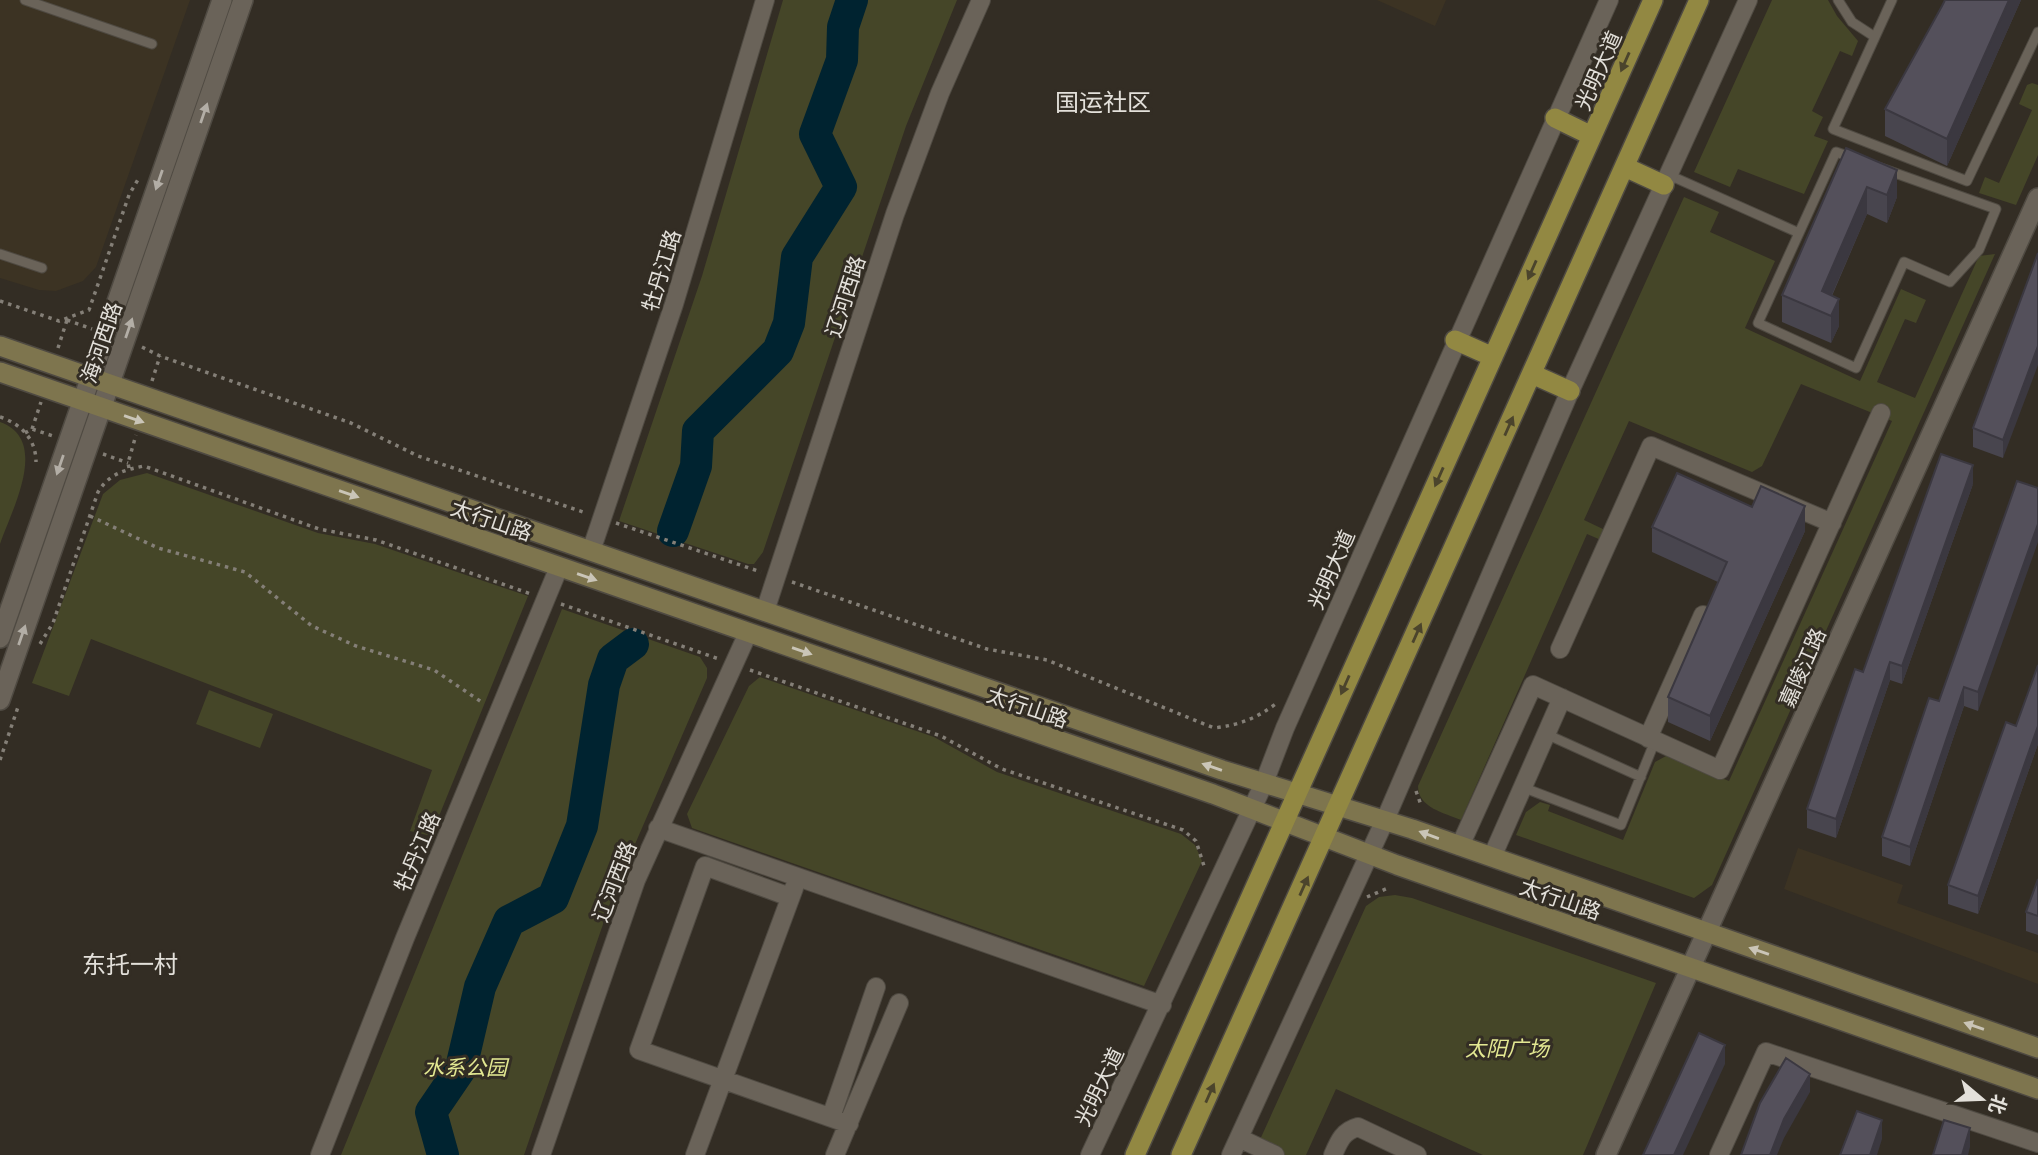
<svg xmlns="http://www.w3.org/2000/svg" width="2038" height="1155" viewBox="0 0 2038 1155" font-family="Georgia,'Noto Sans SC',serif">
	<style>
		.built { fill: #3c3323 }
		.green { fill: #454628 }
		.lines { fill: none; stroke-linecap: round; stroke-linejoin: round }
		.river { stroke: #002330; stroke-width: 32 }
		.service-casing { stroke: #4f4a42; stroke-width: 11 }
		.minor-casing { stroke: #4f4a42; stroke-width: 20 }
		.tertiary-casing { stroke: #4f4a42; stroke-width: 22 }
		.secondary-casing { stroke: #4f4a42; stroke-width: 22 }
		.primary-casing { stroke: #4f4a42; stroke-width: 22 }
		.path { stroke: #847f77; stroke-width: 3.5; stroke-dasharray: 3.5 5; stroke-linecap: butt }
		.service { stroke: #6a6359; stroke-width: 9 }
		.minor { stroke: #6a6359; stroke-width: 18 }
		.tertiary { stroke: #6a6359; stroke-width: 19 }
		.secondary { stroke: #7e754e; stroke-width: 19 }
		.primary { stroke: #928842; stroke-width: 19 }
		.wall { fill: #48454e }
		.shaded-wall { fill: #3b3840 }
		.building { fill: #54505b; stroke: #3b3840; stroke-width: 2 }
		.oneway { fill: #4b442c }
		.oneway2 { fill: #b3aea6 }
		.oneway3 { fill: #cac5b7 }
		.labels { text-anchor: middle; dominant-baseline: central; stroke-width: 6; stroke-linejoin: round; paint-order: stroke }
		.street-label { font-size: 21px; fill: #e3e0da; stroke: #332d24 }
		.park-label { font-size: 21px; font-style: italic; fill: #e3e892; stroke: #332d24 }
		.quarter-label { font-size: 24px; fill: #e3e0da; stroke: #332d24 }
	</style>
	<rect width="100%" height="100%" fill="#332d24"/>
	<path class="built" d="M0,0H190L96,267L83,281L56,291L39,290L0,278Z
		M1377,0H1446L1435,26Z
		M1798,848L1903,885L1897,903L2038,953V984L1784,889Z"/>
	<path class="green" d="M783,0H957L906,126L763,552L754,564H748L619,521L702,276Z
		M1772,0H1828L1837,16L1858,41L1852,56L1840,51L1812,111L1823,117L1814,136L1828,141L1804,194L1738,169L1730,187L1694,172Z
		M2032,83L2038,85V155L2016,205L1979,193L1985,177L1999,183L2032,110L2019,104L2027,85Z
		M1684,197L1719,212L1710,232L1775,261L1745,328L1860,381L1901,289L1926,300L1916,323L1905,319L1877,382L1915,398L1979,256L1995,254L1712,885L1694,898L1516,835L1526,812L1540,802L1550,805L1548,811L1623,840L1655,762L1666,756L1729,781L1892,421L1801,384L1762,466L1752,472L1629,421L1584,520L1605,530L1601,540L1587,534L1461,820C1445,813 1418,808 1418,786Z
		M0,422C51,440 11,511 0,544Z
		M147,473L318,533L375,544L528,596L431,836L410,831L432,770L91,639L69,696L32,683L103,494L120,480Z
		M562,609L700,657L707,668V678L613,895L524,1155H341Z
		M760,677L934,737L997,772L1181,834L1195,845L1202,861L1144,986L692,828L687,814L749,686Z
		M209,690L273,714L260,748L196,724Z
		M1395,895L1412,898L1656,983L1583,1155H1483L1336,1089L1306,1155H1282L1258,1144L1366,906L1379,897Z"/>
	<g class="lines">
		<path class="river" d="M673,531L696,466L698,431L778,351L789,323L797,257L841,187L815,134L842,60L843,27L852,0
			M443,1155L431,1112L461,1068L480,987L509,921L553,898L582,826L604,685L613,659L633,644"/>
		<defs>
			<path id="service" d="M25,0L152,44
				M1838,0L1852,22L1875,37
				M1892,0L1833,129L1967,181L2038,32
				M1836,152L1996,209L1979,250L1950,282L1904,262L1856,368L1758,323Z
				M1669,175L1799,233
				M0,254L42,268
				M1546,734L1641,777
				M1522,787L1621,825L1655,741"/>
			<path id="minor" d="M591,551L674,304L765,0
				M765,611L895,214L940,93L981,0
				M1560,649L1651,446L1832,523
				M1648,738L1703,615
				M658,828L1162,1005
				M1460,846L1533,685L1720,770L1881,413
				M1492,857L1562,698
				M790,897L705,866L639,1050L849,1124
				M831,1117L876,987
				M1239,1138L1275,1155
				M320,1155L405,938L559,567
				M541,1155L636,880L748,633
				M695,1155L794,888
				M835,1155L899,1003
				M1090,1155L1264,783L1285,728L1609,0
				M1231,1155L1385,820L1570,391L1748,0
				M1333,1155C1339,1141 1343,1131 1358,1127L1417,1155
				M1719,1155L1766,1052L2038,1143"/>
			<path id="tertiary" d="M0,638L222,0
				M0,700L243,0
				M1606,1155L2038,198"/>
			<path id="secondary" d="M0,346L1222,770L1412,829L2038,1048
				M0,372L1213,794L1397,865L2038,1089"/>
			<path id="primary" d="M1555,118L1592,136
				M1625,167L1664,185
				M1455,340L1493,357
				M1532,374L1570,391
				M1135,1155L1653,0
				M1181,1155L1699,0"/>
		</defs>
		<use href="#service" class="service-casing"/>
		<use href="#minor" class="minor-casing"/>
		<use href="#tertiary" class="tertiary-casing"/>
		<use href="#secondary" class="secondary-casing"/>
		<use href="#primary" class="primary-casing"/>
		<path class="path" d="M0,301L59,321L89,310L129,195L140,176
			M67,320L92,329
			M142,347L160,356L351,423L418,456L586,513
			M58,348L67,320
			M152,381L160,356
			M0,417C21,424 36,439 36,462
			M32,429L41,402
			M25,433L32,429L53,436
			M103,454L128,463
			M129,468L128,463L136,435
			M90,516L158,548L245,572L312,626L356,646L434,670L483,703
			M616,523L761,572
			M792,582L987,649L1047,660L1214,728C1240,725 1257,718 1277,703
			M561,604L719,659
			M40,644L53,623L98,492C109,474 124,470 144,466L319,529L376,540L531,594
			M750,670L941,736L1002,769L1183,830L1196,841L1204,866
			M0,760L18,707
			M1416,791L1421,805
			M1367,897L1388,888"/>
		<use href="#service" class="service"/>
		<use href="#minor" class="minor"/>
		<use href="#tertiary" class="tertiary"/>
		<use href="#secondary" class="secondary"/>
		<use href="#primary" class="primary"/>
	</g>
	<path class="wall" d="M1945,0H2021L1947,166L1885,136V109L1942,6Z
		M1846,148L1897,197L1887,223L1867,214L1832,296L1839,326L1831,343L1782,322V295Z
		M2038,253L2003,458L1973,447V428Z
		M2017,481L1978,711L1964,706L1910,866L1882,856V837L1939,701Z
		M1973,484L1902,684L1890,680L1836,838L1807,828V809L1863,672Z
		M1752,507L1805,531L1710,741L1668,722V697L1718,582L1652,552V527Z
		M2038,665V744L1978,914L1948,904V885L2016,726Z
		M2038,879V935L2026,931V912Z"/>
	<path class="shaded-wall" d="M2009,0H2021L1947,166V139Z
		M1897,170V197L1887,223V195Z
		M1867,187V214L1824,313L1822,291Z
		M1839,299V326L1831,343V316Z
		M2038,346V365L2003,458V440Z
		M1973,465V484L1902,684V666Z
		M1805,506V531L1710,741V716Z
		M2038,524V542L1978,711V692Z
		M1890,662V680L1836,838V819Z
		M1964,687V706L1910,866V847Z
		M2038,726V744L1978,914V896Z
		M1725,1045V1064L1683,1155H1674Z
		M1810,1074V1092L1784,1138L1777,1155H1770L1784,1119Z
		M1882,1120V1139L1877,1155H1870Z
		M1970,1128V1147L1968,1155H1962Z"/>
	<path class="building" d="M1945,0H2009L1947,139L1885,109L1942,6Z
		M1846,148L1897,170L1887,195L1867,187L1822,291L1839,299L1831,316L1782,295Z
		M2038,253V346L2003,440L1973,428Z
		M1941,454L1973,465L1902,666L1890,662L1836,819L1807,809L1855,669L1863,672Z
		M1677,473L1752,507L1761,486L1805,506L1710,716L1668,697L1727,562L1652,527Z
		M2017,481L2038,488V524L1978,692L1964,687L1910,847L1882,837L1929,698L1939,701Z
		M2038,665V726L1978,896L1948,885L2006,722L2016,726Z
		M2038,879V916L2026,912Z
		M1699,1033L1725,1045L1674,1155H1643Z
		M1786,1058L1810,1074L1784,1119L1770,1155H1741L1760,1103Z
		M1857,1111L1882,1120L1870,1155H1840Z
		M1944,1120L1970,1128L1962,1155H1933Z"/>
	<defs><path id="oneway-solid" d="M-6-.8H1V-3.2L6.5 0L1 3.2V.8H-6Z" transform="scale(1.75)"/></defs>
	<g class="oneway">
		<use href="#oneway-solid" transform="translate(1625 62) rotate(114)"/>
		<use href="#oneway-solid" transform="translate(1532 270) rotate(114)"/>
		<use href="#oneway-solid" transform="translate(1509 426) rotate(-66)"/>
		<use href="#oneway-solid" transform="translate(1439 477) rotate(114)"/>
		<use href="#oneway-solid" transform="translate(1417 633) rotate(-66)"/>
		<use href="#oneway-solid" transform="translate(1345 685) rotate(114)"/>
		<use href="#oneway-solid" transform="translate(1304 886) rotate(-66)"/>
		<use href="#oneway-solid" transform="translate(1210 1093) rotate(-66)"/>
	</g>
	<g class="oneway2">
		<use href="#oneway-solid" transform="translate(204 113) rotate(-71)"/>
		<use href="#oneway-solid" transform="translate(159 180) rotate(109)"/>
		<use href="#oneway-solid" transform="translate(129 328) rotate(-71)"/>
		<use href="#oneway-solid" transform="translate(60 465) rotate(109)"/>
		<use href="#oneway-solid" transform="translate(22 635) rotate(-71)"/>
	</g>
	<g class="oneway3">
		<use href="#oneway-solid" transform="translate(134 419) rotate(19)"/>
		<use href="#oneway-solid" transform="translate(349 494) rotate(19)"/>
		<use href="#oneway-solid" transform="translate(587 577) rotate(19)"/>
		<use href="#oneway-solid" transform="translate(802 651) rotate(19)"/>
		<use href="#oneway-solid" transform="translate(1212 767) rotate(-161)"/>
		<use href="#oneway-solid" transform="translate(1429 835) rotate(-160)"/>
		<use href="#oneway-solid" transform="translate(1759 951) rotate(-161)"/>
		<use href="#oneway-solid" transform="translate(1974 1026) rotate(-161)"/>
	</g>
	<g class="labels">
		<g class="street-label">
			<text transform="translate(1597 70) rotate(-66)">光明大道</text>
			<text transform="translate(660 270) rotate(-73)">牡丹江路</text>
			<text transform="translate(844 296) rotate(-72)">辽河西路</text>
			<text transform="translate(100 342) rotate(-71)">海河西路</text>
			<text transform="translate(492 519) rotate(19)">太行山路</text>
			<text transform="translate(1330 569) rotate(-66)">光明大道</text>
			<text transform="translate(1801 667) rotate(-66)">嘉陵江路</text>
			<text transform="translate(1028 706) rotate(19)">太行山路</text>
			<text transform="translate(416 851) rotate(-67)">牡丹江路</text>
			<text transform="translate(613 881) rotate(-69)">辽河西路</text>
			<text transform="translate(1561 898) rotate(19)">太行山路</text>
			<text transform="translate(1098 1086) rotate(-64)">光明大道</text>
		</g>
		<g class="park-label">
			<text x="1507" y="1047">太阳广场</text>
			<text x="465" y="1066">水系公园</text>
		</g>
		<g class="quarter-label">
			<text x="1103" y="100">国运社区</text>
			<text x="130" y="962">东托一村</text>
		</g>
	</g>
	<g transform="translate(1982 1099) rotate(109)" stroke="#332d24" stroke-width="5" paint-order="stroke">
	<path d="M0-5L12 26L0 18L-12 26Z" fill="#e3e0da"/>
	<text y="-10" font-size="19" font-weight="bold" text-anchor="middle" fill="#e3e0da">北</text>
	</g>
</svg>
